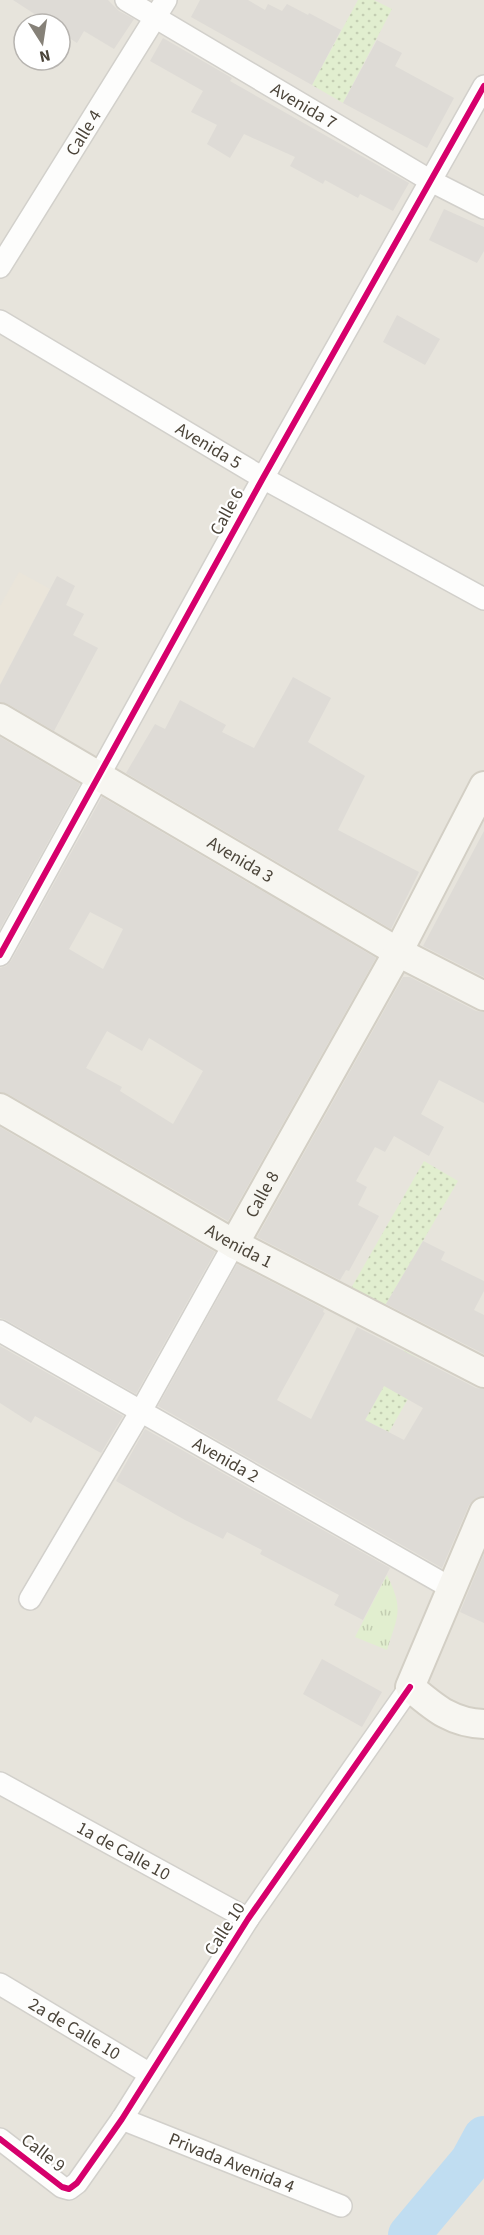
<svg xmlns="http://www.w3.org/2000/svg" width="484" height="2235" viewBox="0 0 484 2235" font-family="'Source Sans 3',sans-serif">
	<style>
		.residential { fill: #e7e4dc; fill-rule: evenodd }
		.education { fill: #eae5da }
		.grass { fill: url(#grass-dots) }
		.park { fill: url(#park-tufts) }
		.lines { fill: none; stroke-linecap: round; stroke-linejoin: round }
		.river { stroke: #c0ddf1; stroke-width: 42 }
		.building { fill: #dedbd6; fill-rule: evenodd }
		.street-casing { stroke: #d2d0cb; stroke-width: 24 }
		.secondary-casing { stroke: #d3cfc5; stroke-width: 32 }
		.street { stroke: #fdfdfc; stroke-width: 21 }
		.secondary { stroke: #f7f6f1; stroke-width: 28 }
		.cycleway-casing { stroke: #fff; stroke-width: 10 }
		.cycleway { stroke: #d6006c; stroke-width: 6 }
		.labels { text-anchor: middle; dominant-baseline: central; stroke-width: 4.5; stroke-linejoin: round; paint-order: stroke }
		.street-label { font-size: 18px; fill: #4b4439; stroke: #fff }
	</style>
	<defs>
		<pattern id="grass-dots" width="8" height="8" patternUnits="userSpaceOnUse" patternTransform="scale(1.5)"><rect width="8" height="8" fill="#e1eecf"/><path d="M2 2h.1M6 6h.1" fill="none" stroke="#c3cdb2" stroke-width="1.8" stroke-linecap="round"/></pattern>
		<pattern id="park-tufts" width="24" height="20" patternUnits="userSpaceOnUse" patternTransform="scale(1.5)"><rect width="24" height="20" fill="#e1eecf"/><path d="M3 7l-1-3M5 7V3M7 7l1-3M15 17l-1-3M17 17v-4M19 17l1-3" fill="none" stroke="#c3cdb2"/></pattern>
	</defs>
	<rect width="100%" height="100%" fill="#f4f2ee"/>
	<path class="residential" d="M0,0H484V2235H0ZM24,24H60V60H24Z"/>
	<path class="education" d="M19,572L50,589L0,685V606Z"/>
	<path class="grass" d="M358,0H374L392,9L343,103L312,85Z
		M424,1161L458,1181L383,1309L350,1290Z
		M404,1350L428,1364L389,1432L365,1420Z"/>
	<path class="park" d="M387,1575C404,1610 398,1615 387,1650L355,1637Z"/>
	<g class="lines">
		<path class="river" d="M409,2235L471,2161L484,2137"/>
	</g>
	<path class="building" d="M13,0H108L119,11L134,19L114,49L84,31L77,43L60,32V24H50Z
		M200,0H248L265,10L268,4L282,11L287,4L308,15L309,13L341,30L312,85L191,17Z
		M163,38L232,78L230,81L409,183L393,211L360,194L358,198L325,180L323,184L290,166L295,157L244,134L230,158L207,144L217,125L191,112L203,91L150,61Z
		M377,40L402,53L395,66L454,98L427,148L343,103Z
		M444,209L484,227V251L477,263L429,240Z
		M397,315L440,339L425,365L383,342Z
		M57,576L75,586L66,605L84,614L73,635L98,648L54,731L8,704L0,702V685Z
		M293,677L331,698L308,742L365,776L338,830L419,872L391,929L126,773L155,724L165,729L180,700L226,725L222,732L254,748Z
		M0,737L80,784L0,929Z
		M102,797L376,958L228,1221L8,1094L0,1092V968L6,966L11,961ZM90,912L123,929L103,969L69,949ZM107,1031L142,1051L149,1038L203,1071L173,1124L120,1091L122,1087L86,1068Z
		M484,831V977L423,946Z
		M403,977H410L476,1011L484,1012V1103L439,1080L421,1114L444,1127L429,1156L394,1136L385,1152L375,1147L356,1181L367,1187L358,1205L379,1216L349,1271L346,1270L340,1280L257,1237Z
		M0,1127L215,1252L136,1394L6,1320L0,1318Z
		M423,1241L445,1252L441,1260L484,1281V1291L474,1310L484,1315V1354L386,1304Z
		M237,1264L324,1309L323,1312L325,1313L277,1400L311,1419L357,1327L476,1388L484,1389V1496L475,1499L469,1505L442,1568L158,1406ZM384,1386L423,1408L404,1440L365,1420Z
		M0,1346L123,1416L101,1453L35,1416L31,1423L0,1403Z
		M145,1429L390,1568L363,1620L334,1605L339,1595L260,1554L262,1550L227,1532L223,1539L185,1520L116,1481Z
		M484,1554V1623L460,1612Z
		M322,1659L382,1692L362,1727L303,1694Z"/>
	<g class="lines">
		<defs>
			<g id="street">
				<path id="s1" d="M126,0L431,181L484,208"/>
				<path id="s2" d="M0,267L166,0"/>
				<path id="s3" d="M0,321L263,478L484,599"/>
				<path d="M0,955L263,478L484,86"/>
				<path id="s4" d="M0,1331L451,1588"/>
				<path d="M30,1599L141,1411L234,1244"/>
				<path id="s5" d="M0,1783L248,1919"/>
				<path id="s6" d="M0,1984L150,2074"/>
				<path id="s7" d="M122,2119L341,2206"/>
				<path d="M0,2139L62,2187L69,2189L77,2183L122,2119L248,1919L410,1687"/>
			</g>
			<g id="secondary">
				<path id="s8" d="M0,718L398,952L484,996"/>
				<path id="s9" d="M0,1108L234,1244L484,1373"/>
				<path id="s10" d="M234,1244L398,952L484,786"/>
				<path d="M484,1512L410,1687C434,1707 451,1723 484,1724"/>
			</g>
		</defs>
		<use href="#street" class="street-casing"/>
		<use href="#secondary" class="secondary-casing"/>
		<use href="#street" class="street"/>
		<use href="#secondary" class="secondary"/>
		<defs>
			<path id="cycleway" d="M0,955L263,478L484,86
				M0,2139L62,2187L69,2189L77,2183L122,2119L248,1919L410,1687"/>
		</defs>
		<use href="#cycleway" class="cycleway-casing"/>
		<use href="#cycleway" class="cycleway"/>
	</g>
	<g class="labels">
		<g class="street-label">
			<text stroke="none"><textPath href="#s1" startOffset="207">Avenida 7</textPath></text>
			<text stroke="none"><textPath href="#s2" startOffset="158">Calle 4</textPath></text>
			<text stroke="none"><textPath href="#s3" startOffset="243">Avenida 5</textPath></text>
			<text transform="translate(227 512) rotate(-61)">Calle 6</text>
			<text stroke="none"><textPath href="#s8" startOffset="279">Avenida 3</textPath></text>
			<text stroke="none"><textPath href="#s10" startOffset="57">Calle 8</textPath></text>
			<text stroke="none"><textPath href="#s9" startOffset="276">Avenida 1</textPath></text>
			<text stroke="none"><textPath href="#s4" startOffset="260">Avenida 2</textPath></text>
			<text stroke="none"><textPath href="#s5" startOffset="141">1a de Calle 10</textPath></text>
			<text transform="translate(225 1929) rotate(-57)">Calle 10</text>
			<text stroke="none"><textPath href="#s6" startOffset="87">2a de Calle 10</textPath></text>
			<text transform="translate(43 2153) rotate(38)">Calle 9</text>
			<text stroke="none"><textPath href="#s7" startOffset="118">Privada Avenida 4</textPath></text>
		</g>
	</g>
	<g transform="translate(42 42) rotate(168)"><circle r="28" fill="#ffffff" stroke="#b7b4b0" stroke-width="1.5"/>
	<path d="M0-4.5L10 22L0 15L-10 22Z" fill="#868178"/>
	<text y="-9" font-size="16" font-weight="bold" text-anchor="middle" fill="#4b4439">N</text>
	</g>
</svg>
